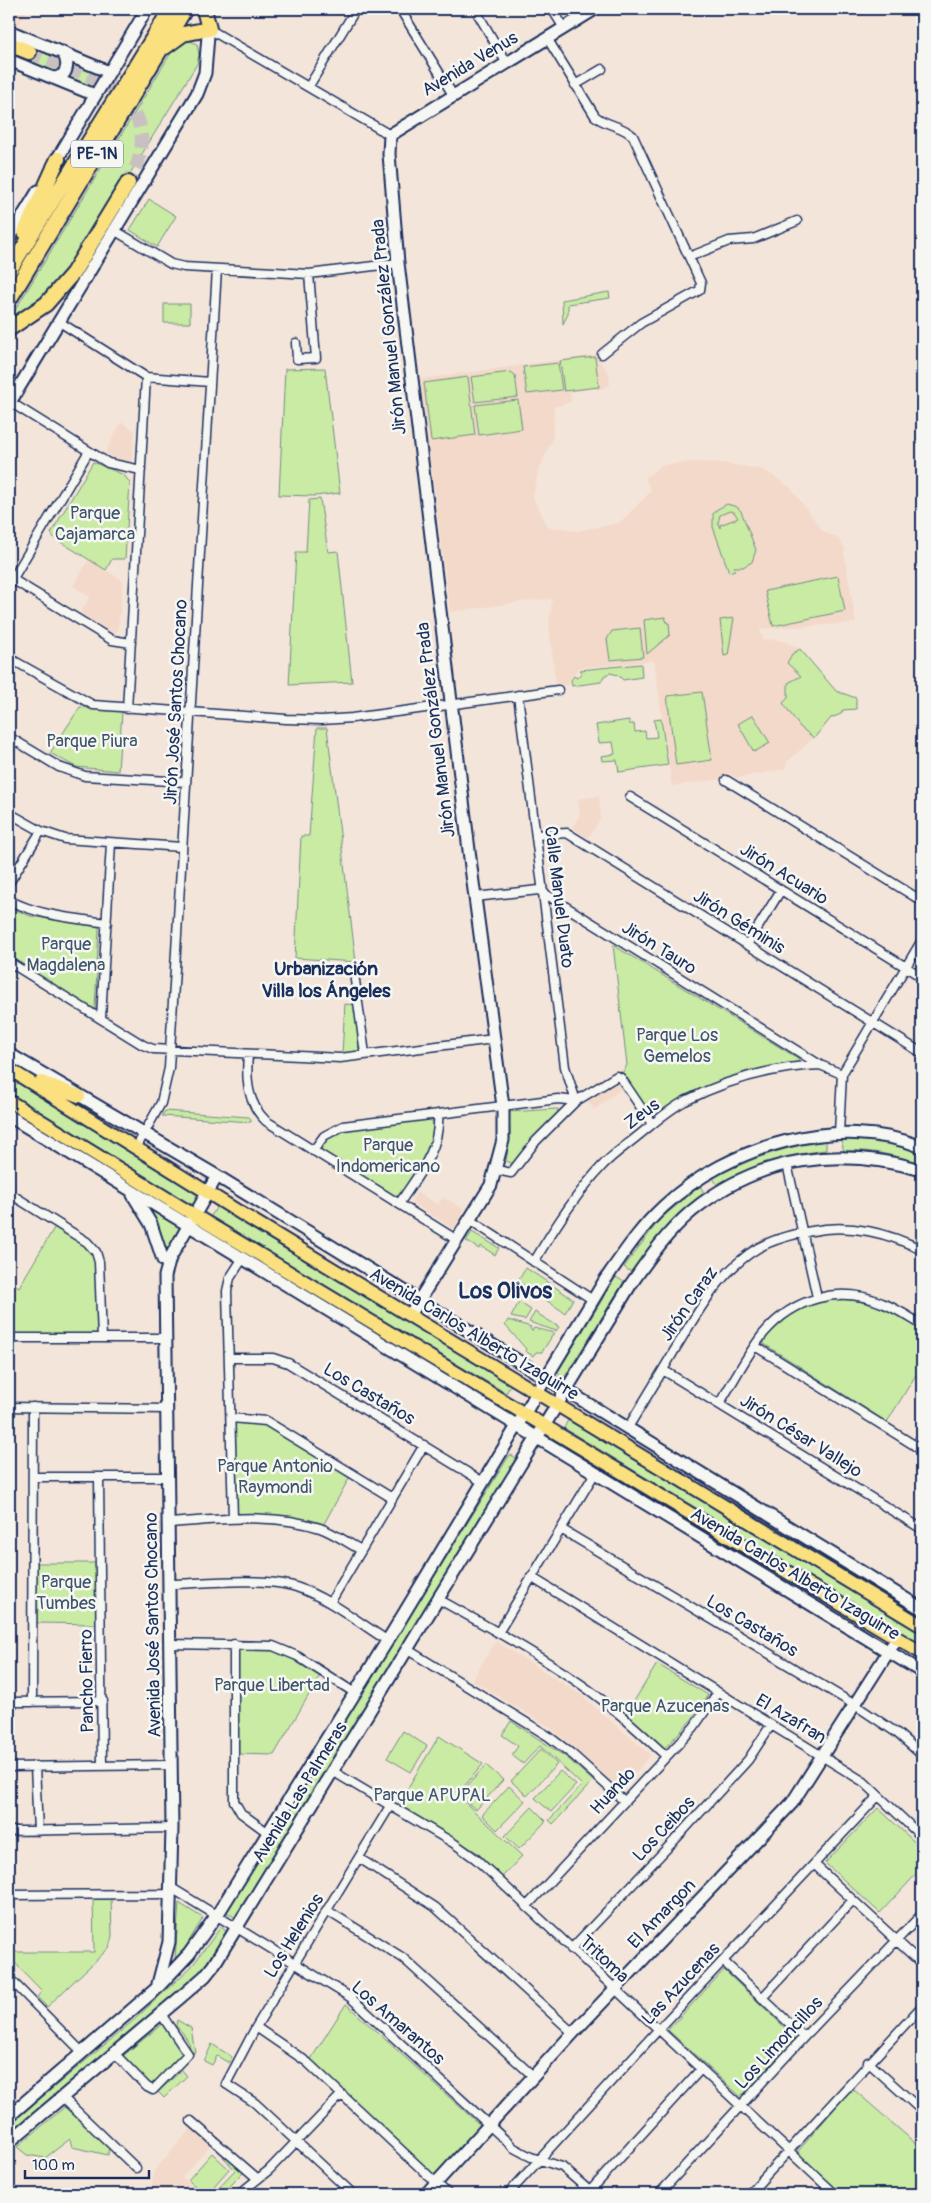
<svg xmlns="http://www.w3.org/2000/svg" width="931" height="2203" viewBox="0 0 931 2203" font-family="Pangolin,sans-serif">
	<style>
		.built { fill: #f3d9c9 }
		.green { fill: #c9eba4; stroke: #728d81; fill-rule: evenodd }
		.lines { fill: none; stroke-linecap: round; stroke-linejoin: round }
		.highway-tunnel { stroke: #c9c1c1; stroke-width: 14; stroke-dasharray: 14 7; stroke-linecap: butt }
		.street-casing { stroke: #1b2f5e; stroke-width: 11 }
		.secondary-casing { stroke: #1b2f5e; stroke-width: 15 }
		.primary-casing { stroke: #1b2f5e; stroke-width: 16 }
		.highway-casing { stroke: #1b2f5e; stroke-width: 18 }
		.street { stroke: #f6f6f2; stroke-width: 8 }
		.secondary { stroke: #f6f6f2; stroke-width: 11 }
		.primary { stroke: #fbe080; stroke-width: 12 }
		.highway { stroke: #fbe080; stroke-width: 14 }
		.labels { text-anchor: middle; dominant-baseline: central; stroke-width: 5; stroke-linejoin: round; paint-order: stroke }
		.shield { fill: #f6f6f2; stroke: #5d6b8a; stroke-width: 1 }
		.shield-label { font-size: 16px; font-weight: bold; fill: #1b2f5e }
		.street-label { font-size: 18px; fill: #1b2f5e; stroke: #f6f6f2 }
		.park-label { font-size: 18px; fill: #3e556c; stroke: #f6f6f2 }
		.neighbourhood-label { font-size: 19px; font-weight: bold; fill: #1b2f5e; stroke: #f6f6f2 }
		.district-label { font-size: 22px; font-weight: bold; fill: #1b2f5e; stroke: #f6f6f2 }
	</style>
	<rect width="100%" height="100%" fill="#f4e5da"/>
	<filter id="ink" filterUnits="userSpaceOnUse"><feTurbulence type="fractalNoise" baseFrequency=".02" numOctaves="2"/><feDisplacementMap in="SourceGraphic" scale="10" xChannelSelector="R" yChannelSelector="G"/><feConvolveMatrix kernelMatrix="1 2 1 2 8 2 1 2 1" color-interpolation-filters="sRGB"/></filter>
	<g filter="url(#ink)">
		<path class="built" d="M9,9H28L18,27L9,23Z
			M596,355L609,374L610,385L599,390L596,388L570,392L571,402L554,407L553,438L538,472L533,498L549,528H563L576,531L619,523L651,491L645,478L662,465L692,462L723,463L764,470L790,487L823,531L839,539L845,549L844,553L856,623L760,629L763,640L771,639L783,641L800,649L836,691L856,698V709L843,710L841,714L831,718L824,729L787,762L785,769L736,778L729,773L722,777V779L672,786L654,661L579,668L569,680V685L564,686L563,684L554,682L555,679L549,625L552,599L535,600L450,612L420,379Z
			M121,422L135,431L131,462L121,461L105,453Z
			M89,559L123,581L118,629L115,634L80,613L90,597L73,586Z
			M599,796L601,818L588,838L572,828L580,814L578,799Z
			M614,1079L621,1089L594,1110L587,1100Z
			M417,1192L438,1205L443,1197L465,1210L454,1229L411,1202Z
			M496,1641L581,1695L651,1755L621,1789L551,1728L472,1680Z
			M192,2127L212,2144L182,2177L202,2194H150L154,2171Z"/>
		<path class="green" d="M188,40L197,44L199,55L197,64L126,180L56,287L9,324V320L175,46Z
			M42,48L60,56L62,67L54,72L35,64Z
			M71,61L96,72L88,86L66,77Z
			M149,199L176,216L157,247L130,230Z
			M609,292L610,298L568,304V314L563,324L562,300Z
			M164,304H190V323H164Z
			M595,357L599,387L564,391L560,361Z
			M558,363L562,390L527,394L523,367Z
			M325,368L340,493L315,496L279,495L285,369Z
			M511,372L515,375L518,397L475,402L471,377Z
			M468,377L475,435L431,441L424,383Z
			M518,400L522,429L479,435L475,405Z
			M93,462L124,475L130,483L125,559H112L106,570L54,538L51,533Z
			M320,499L328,552L338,551L352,682L289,685L296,552H306L309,500Z
			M727,504L737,507L741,511L756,550L752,562L743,567H734L735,570L729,572L713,527V514L716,510ZM730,511L734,512L738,518L720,525V528L718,523L720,515Z
			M838,576L845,611L773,626L765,591Z
			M665,617L667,623H669L670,635L647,654L644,620Z
			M734,618L728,655L724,656L720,620Z
			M640,628L643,657L610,660L607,639L612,631Z
			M800,649L836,691L856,698V709L843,710L841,714L831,718L814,738L800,727L783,703L788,698V683L801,676L787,663L792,654Z
			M641,664L642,677L623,680L618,675L610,673L604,676L601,682L572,686L571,680L574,676L577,678L582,672L580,670Z
			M702,692L712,760L676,765L667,696Z
			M80,707L122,712L118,771L76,767L50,753Z
			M753,715L770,743L754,752L738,724Z
			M661,719L668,765L619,772L617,760L602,761L601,756L615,754L613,742L599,743L596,725L629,720V724H634L635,732L645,731L646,738L657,737L654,720Z
			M317,728H327L356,962L295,958L301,836H309Z
			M9,907L30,916L99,927L95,1010L9,958Z
			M613,945L799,1059V1063L755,1072L656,1117L652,1116L622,1073L627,1065Z
			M345,1004L355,1005L359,1049L356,1052L342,1053Z
			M9,1077L197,1193V1199L193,1204H187L9,1094Z
			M556,1109H558V1112L514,1164L506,1161L510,1137L509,1112Z
			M165,1111L249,1117L251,1119V1122L162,1116Z
			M430,1119L433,1123C434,1149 414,1176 398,1196L392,1195L320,1150V1147L329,1137L347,1129Z
			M843,1138L898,1144L922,1152V1164C896,1156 872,1149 844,1151L842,1144Z
			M826,1141V1150C787,1154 752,1168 718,1186L713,1178C749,1159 785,1146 826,1141Z
			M700,1186L705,1194L667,1226L631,1272L624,1267L660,1219Z
			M141,1199L181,1226L182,1230L166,1256Z
			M218,1205L512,1383L506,1393L209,1219Z
			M57,1223L96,1252L102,1338H9V1305L11,1301L9,1299V1281L19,1287Z
			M472,1232L499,1248L495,1255L481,1246L479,1249L466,1241Z
			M526,1268L573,1299L565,1313L518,1281Z
			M616,1277L624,1282L564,1378L557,1373Z
			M838,1299C871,1300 895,1313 922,1330V1365L887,1422L764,1344V1340C781,1315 809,1302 838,1299Z
			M519,1302L531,1310L525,1320L511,1317Z
			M535,1312L559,1327L556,1331L529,1322Z
			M508,1320L531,1327L530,1329L532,1331L534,1328L554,1333L542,1352H536L533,1356L525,1351L526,1349L505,1325Z
			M231,1418L258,1419L352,1473L321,1529L296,1522L233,1519Z
			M568,1420L922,1635V1645L564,1428Z
			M511,1455L515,1457V1462L236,1918L226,1912L509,1456Z
			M36,1563H96L97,1624L37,1623Z
			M234,1644H266L322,1672L274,1755L233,1754Z
			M657,1664L708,1695L693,1718L663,1750L626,1714Z
			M511,1721L566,1757L593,1781L553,1824L549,1820L582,1785L540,1746L523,1764L512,1755L518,1746L502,1735Z
			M403,1731L427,1746L411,1772L387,1758Z
			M439,1736L483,1764L457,1795L522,1856L502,1877L478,1853L398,1804Z
			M541,1749L557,1764L527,1796L511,1781Z
			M486,1765L503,1780L476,1810L459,1795Z
			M560,1771L576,1785L551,1812L535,1798Z
			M509,1786L525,1801L497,1830L482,1815Z
			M532,1807L546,1821L519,1849L505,1836Z
			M878,1808L922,1849V1868L880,1913L825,1863Z
			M93,1895H111L112,1936L109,1948L47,2007L37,1997L42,1991L9,1957V1950L11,1952H94Z
			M179,1903L203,1918L177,1961L175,1959Z
			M221,1927L226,1931V1934L200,1972L9,2133V2125L134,2020L192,1966Z
			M724,1970L796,2038L741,2097L668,2030Z
			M346,2004L481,2126L433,2178L309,2062Z
			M177,2020L191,2028L195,2052L191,2053L189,2043L182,2032L176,2026Z
			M166,2021L188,2054L153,2090L119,2059Z
			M212,2044L232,2057L229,2063L217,2056L212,2065L204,2061Z
			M182,2070L187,2076L164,2098L158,2092Z
			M852,2088L922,2149V2194H837L794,2156Z
			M67,2105L109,2145L108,2155L72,2147L70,2139L45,2158L27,2155L17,2147Z
			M212,2153L229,2169L207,2194H204L188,2180Z
			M225,2155L243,2173L222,2194H212L235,2170L223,2157Z"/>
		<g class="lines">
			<path class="highway-tunnel" d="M29,52C53,62 97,76 116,91C148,117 148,151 128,183"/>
			<defs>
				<path id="street" d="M400,9L453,95
					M475,9L506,62
					M552,9L564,28
					M209,29L390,135
					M547,38L595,116C606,126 622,125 633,136L701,283L700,290L641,323L602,354
					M575,85L602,69
					M309,86L356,9
					M114,230L171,264L184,267L309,274L398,263
					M689,257L729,241L753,239L797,221
					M58,321L146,377L210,382
					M296,343L297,359L316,358L309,274
					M10,402L108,463L141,470
					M12,579L112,640L131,643
					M9,585L89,451
					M9,658L93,705L286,719L322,720L352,718L558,690
					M127,709L146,377
					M9,737L59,767L85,776L186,782
					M726,780L922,901
					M630,797L922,977
					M9,813L41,831L65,839L182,847
					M536,835L567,833L922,1053
					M9,883L41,831
					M475,897L539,890L820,1065L842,1074
					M9,900C39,916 73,918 107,923
					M747,945L781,890
					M9,962L143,1045L153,1049L340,1058L494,1039
					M354,973L365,1054
					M101,1018L111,843
					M248,1054C246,1079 247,1103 266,1121L457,1240
					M839,1133L842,1074L922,940
					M136,1148L161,1103L169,1068L217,269
					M313,1151L324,1136L343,1126L558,1099L576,1101L565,1067L518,695
					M787,1164L817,1297
					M497,1170L511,1173L536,1141L576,1101L617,1076L621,1078L652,1124
					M9,1193L87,1242L96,1252L99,1262L102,1338
					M399,1204C417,1176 441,1150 438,1114
					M470,1220L593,1300
					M534,1262C554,1228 575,1195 602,1166C613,1154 627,1145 639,1135C654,1123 668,1110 685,1101C727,1080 773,1067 820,1065
					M9,1338H166
					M755,1346L922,1450
					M230,1358H273L288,1363L483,1482
					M663,1370L922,1529
					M719,1404C734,1381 747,1354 764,1333C794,1298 839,1285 882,1303C896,1308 909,1317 922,1325
					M9,1407L167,1409
					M231,1418L266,1421L392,1498
					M627,1429C643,1403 659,1377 674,1351C697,1314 719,1271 758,1248C774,1239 794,1234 812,1231C849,1223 889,1233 922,1250
					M916,1447L922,1436
					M33,1477H168
					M99,1478L102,1765
					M233,1519L227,1291L230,1278L243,1258
					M169,1523C218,1520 272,1512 320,1528C334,1533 348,1543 361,1550
					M561,1529L855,1705L897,1733L922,1755
					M531,1577L864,1782L922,1837
					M170,1584C205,1583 264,1577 296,1587C329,1598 358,1622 388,1641
					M438,1599C487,1626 536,1653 582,1685C612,1706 639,1731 666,1756
					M330,1603L424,1445
					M498,1633L595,1473
					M170,1644L273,1646L297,1656L355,1693
					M234,1644V1801L241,1813L267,1832
					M408,1650L548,1736L573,1755L624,1801
					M9,1702L103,1701
					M32,1702L33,1407
					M35,1766L38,1831
					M9,1767L172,1765
					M334,1772L455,1844L476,1859L835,2194
					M9,1831L172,1828
					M359,1858L435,1907L573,2033
					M814,1864L922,1964
					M170,1887L350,1997L514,2148L531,2157L562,2167L593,2194
					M9,1895L170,1894
					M526,1907L694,1727L718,1692
					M328,1911L403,1958L533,2076
					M571,1949L672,1843L748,1760L771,1725
					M723,1961L804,2037
					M9,1978L82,2052
					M762,1998L853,1900
					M256,2027L307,2062L448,2194
					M114,2053L147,2087L153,2090L188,2054L161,2014
					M868,2062L922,2111
					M62,2097L136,2168
					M191,2121L258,2179
					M590,2191L700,2070
					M239,2194L269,2170L341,2095
					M353,2194L255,2103L226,2084L256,2027L390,1806
					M508,2194L658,2030L878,1796
					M659,2194L804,2037L922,1914
					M749,2194L922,2006"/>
				<path id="secondary" d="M9,31L109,72
					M9,60L95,95
					M53,78C68,78 70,62 62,52
					M53,166L147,9
					M9,239L38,191
					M9,404L197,94L205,73L209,23
					M9,1054L217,1176L922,1609
					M9,1116L922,1672
					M133,1195L151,1224L163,1260L166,1262L169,1260
					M410,1315L491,1185L503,1140V1106L472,875L398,263L389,154L390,135L595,9
					M158,1984L169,1942L172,1828L165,1276L170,1258L217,1176
					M9,2116L157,1988L189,1954L219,1912L394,1630L605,1280C623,1254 641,1227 664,1206C728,1146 839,1113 922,1147
					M9,2142L182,1996L205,1976L213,1966L631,1284C649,1258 668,1231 692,1211C759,1156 841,1146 922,1170
					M426,2194L573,2033L792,1803L897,1638"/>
				<path id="primary" d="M9,1069L247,1217L922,1626
					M41,1082L79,1096
					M9,1101L194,1215L922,1653"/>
				<path id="highway" d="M9,44L29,52
					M165,47L183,34L209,29L204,9
					M25,232L58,159
					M9,271L171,9
					M9,300L185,9
					M9,329L46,304L73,273L128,183"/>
			</defs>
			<use href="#street" class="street-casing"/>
			<use href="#secondary" class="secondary-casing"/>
			<use href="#primary" class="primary-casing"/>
			<use href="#highway" class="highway-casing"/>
			<use href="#street" class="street"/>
			<use href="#secondary" class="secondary"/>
			<use href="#primary" class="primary"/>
			<use href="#highway" class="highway"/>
		</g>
	</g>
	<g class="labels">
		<rect class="shield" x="71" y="140.5" width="52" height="27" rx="4"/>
		<g class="shield-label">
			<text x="97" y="154">PE-1N</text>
		</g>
		<g class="street-label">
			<text transform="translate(470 64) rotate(-31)">Avenida Venus</text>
			<text transform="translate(389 327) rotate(-96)">Jirón Manuel González Prada</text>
			<text transform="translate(176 702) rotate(-87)">Jirón José Santos Chocano</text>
			<text transform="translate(436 730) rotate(-97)">Jirón Manuel González Prada</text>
			<text transform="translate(784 874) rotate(32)">Jirón Acuario</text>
			<text transform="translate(559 897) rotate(83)">Calle Manuel Duato</text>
			<text transform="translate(739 922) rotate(32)">Jirón Géminis</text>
			<text transform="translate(659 948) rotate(32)">Jirón Tauro</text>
			<text transform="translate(642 1114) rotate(-37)">Zeus</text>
			<text transform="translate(689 1304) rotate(-55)">Jirón Caraz</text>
			<text transform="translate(474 1334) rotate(31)">Avenida Carlos Alberto Izaguirre</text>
			<text transform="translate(369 1394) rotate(31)">Los Castaños</text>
			<text transform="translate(801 1436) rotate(32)">Jirón César Vallejo</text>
			<text transform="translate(795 1574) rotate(31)">Avenida Carlos Alberto Izaguirre</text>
			<text transform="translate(153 1625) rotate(-91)">Avenida José Santos Chocano</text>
			<text transform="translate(752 1626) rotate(31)">Los Castaños</text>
			<text transform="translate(87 1681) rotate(-91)">Pancho Fierro</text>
			<text transform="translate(791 1719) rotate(31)">El Azafran</text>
			<text transform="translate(613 1791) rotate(-47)">Huando</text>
			<text transform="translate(300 1792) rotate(-58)">Avenida Las Palmeras</text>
			<text transform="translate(664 1829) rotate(-47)">Los Ceibos</text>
			<text transform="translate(662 1914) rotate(-46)">El Amargon</text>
			<text transform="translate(294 1936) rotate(-58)">Los Helenios</text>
			<text transform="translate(604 1959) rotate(43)">Tritoma</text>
			<text transform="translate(681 1984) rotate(-47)">Las Azucenas</text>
			<text transform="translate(398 2023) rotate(41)">Los Amarantos</text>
			<text transform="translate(779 2043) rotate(-47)">Los Limoncillos</text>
		</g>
		<g class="park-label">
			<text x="95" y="513">Parque<tspan x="95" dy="21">Cajamarca</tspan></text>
			<text x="92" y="741">Parque Piura</text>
			<text x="66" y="944">Parque<tspan x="66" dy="21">Magdalena</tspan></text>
			<text x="677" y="1035">Parque Los<tspan x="677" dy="21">Gemelos</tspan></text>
			<text x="388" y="1145">Parque<tspan x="388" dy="21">Indomericano</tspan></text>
			<text x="275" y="1466">Parque Antonio<tspan x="275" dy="21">Raymondi</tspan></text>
			<text x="66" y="1582">Parque<tspan x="66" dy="21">Tumbes</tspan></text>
			<text x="272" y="1685">Parque Libertad</text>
			<text x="665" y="1706">Parque Azucenas</text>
			<text x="432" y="1795">Parque APUPAL</text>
		</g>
		<g class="neighbourhood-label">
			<text x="326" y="969">Urbanización<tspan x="326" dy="22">Villa los Ángeles</tspan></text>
		</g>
		<g class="district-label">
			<text x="505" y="1291">Los Olivos</text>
		</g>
	</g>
	<rect width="931" height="2203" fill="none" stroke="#f6f6f2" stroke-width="30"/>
	<rect x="15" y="15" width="901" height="2173" fill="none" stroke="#1b2f5e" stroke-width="2" filter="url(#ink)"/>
	<path d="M25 2170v8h124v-8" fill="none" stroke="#1b2f5e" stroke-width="2.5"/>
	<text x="32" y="2170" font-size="15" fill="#1b2f5e" stroke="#f6f6f2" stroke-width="4" paint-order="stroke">100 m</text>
</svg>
